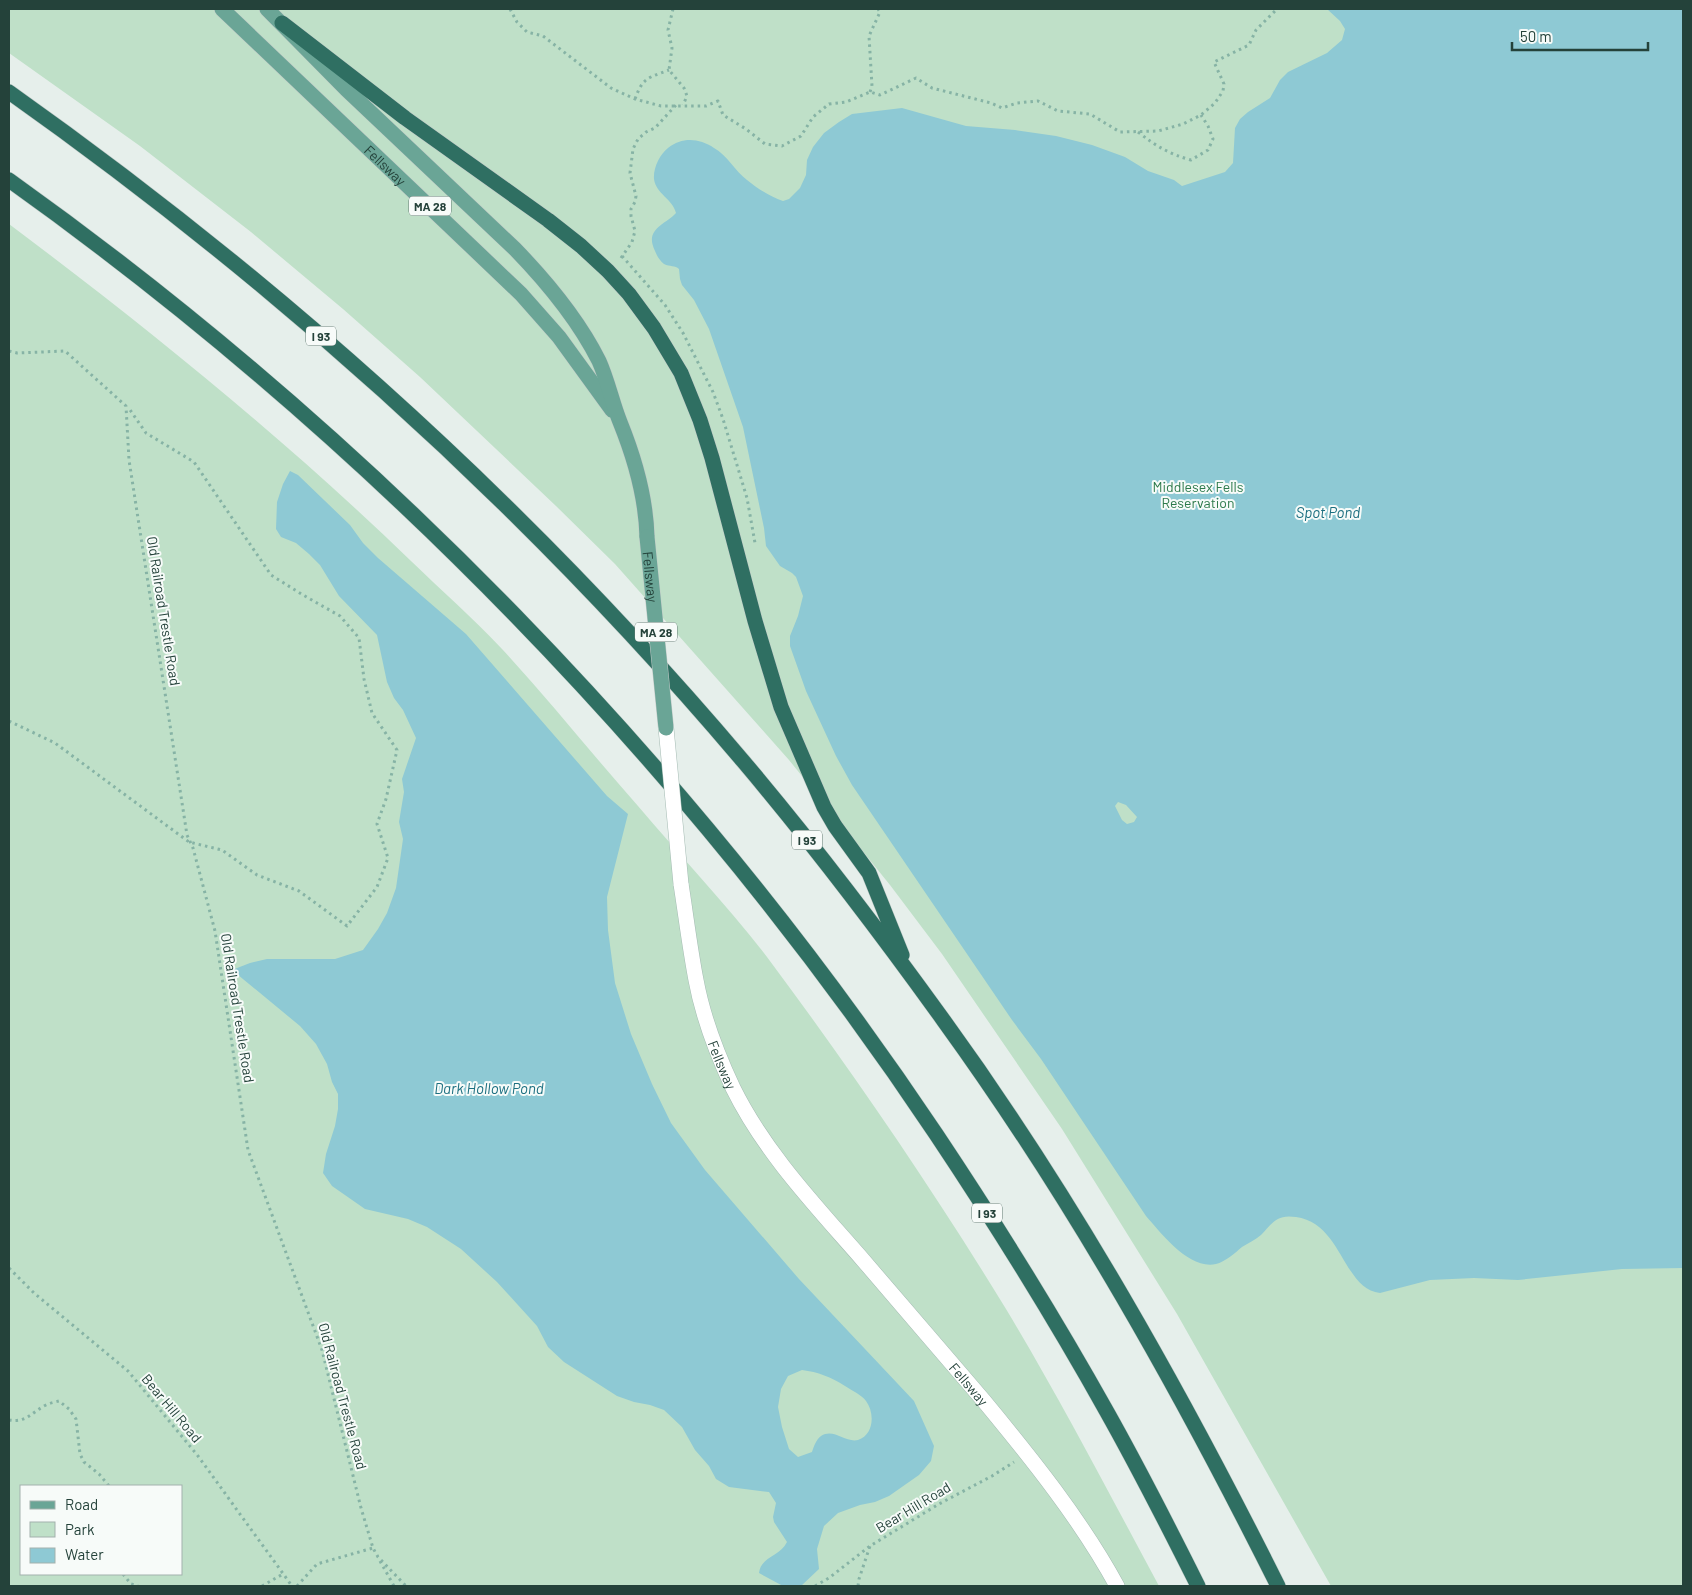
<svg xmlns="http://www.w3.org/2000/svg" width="1692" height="1595" viewBox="0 0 1692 1595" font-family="Barlow,sans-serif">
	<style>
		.green { fill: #bfe0c8; fill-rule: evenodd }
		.water { fill: #8ec9d4; fill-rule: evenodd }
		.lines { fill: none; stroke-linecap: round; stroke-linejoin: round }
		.secondary-casing { stroke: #a4bbb3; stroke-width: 16 }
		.primary-casing { stroke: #c2cac8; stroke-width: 16 }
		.highway-casing { stroke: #c2cac8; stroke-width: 16 }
		.path { stroke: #86b3a5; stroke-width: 3; stroke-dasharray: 2.5 4; stroke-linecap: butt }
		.secondary { stroke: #fff; stroke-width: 15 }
		.primary { stroke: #6aa596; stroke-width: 15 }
		.highway { stroke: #2f6f62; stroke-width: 15 }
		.secondary-bridge-casing { stroke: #a4bbb3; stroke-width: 16; stroke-linecap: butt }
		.primary-bridge-casing { stroke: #c2cac8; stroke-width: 16; stroke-linecap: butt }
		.secondary-bridge { stroke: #fff; stroke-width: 15 }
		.primary-bridge { stroke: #6aa596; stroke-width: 15 }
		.labels { text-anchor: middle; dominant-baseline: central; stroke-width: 4; stroke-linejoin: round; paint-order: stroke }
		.shield { fill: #f7fbf9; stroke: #637a73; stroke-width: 1 }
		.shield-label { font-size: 12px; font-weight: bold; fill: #24423a }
		.street-label { font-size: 14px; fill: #24423a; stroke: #f7fbf9 }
		.park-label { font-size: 14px; fill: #2d7a4b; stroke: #f7fbf9 }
		.water-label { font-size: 15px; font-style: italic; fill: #1c6f80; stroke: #f7fbf9 }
	</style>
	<rect width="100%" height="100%" fill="#e6efeb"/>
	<path class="green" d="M9,9H1683V1586H1331L1177,1314L1062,1129L942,954L890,885L789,760L615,564L556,506L420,377L343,309L251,232L140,146L9,53Z
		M9,224C149,329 285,439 411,561C441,590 473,618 502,649C549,700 592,754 638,806C681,857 727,905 767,957C852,1071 932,1188 1006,1309C1060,1399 1109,1493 1159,1586H9ZM21,1486H181V1574H21Z"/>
	<path class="water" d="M1327,9H1683V1268L1622,1269L1518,1280L1474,1278L1430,1280L1380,1293C1343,1289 1342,1223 1296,1217C1276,1214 1273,1223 1261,1235C1255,1240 1248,1243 1242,1247C1235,1253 1225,1262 1216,1264C1189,1270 1161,1233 1146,1216L1041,1059L1012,1020L852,785L836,756L806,691L790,646V636L798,616L803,596L796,577L792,573L780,566L766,546L764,528L743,427L709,329L694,300L682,285L680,279L679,269C675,265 670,267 664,264C660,261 657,256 655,251C644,229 665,225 676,213C673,199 656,194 654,179C653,168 660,154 668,148C682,137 699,138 714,148C727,155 735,171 747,180C757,188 770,197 783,201L789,199L800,188L806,175L807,160L813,147L824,133L839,122L852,114L902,108L966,126L1015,130L1056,136L1092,145L1125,157L1148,171L1174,180L1182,186L1225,172L1233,163L1235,128L1240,119L1248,112L1270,98L1280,80L1288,72L1327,53L1342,40L1345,29L1340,21ZM1118,802L1126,805L1137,817L1134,822L1127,824L1122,820L1115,806Z
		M290,471L298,475L350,525L363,543L378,558L466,634L607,796L628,814L607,897L608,930L615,983L631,1034L652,1084L671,1123L705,1170L799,1279L914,1401L934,1446L931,1461L919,1475L889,1496L875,1502L860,1505L838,1513L824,1526L817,1549L819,1569L801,1586H783L759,1573C761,1556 780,1557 787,1542L774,1522L773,1517L776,1503L769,1492L729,1487L716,1479L709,1466L695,1450L682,1427L664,1410L650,1405L634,1402L617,1396L564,1362L548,1347L537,1326L497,1282L461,1249L427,1227L408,1219L365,1209L332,1186L323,1173L326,1154L335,1126L338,1109V1094L332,1082L327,1064L316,1044L300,1026L232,970L250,963L267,959H335L363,950L378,929L387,913L396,888L403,839L399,822L404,792L402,779L416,738L403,710L394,698L387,682L377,635L339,596L320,565L309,554L296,543L281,537L276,529L277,502L283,484ZM802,1370C818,1372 831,1377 845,1386C851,1390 862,1395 866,1401C875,1413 874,1435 858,1440C845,1443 834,1428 821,1436C816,1440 814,1446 812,1452L798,1457L789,1449L782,1427L778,1407L781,1389L788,1376Z"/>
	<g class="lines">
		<defs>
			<g id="secondary">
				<path id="s1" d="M681,884C686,916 690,949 696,980C703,1018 717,1054 733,1088C765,1153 816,1206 863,1260C903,1307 944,1354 984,1401C1032,1459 1081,1520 1117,1586"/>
			</g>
			<g id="primary">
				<path id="s2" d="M222,9L521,294L559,337L612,410"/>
				<path d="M267,9L346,89L515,249C547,282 578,319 599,361C608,381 612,402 620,422C635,459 646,497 647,537"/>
			</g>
			<path id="highway" d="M282,23L405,118L548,220L581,246L608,271L629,294L654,328L681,373L700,420L712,458L755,621L781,707L824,807L835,826L869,873L902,955
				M9,92C280,284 528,507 743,761C814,845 880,932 944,1021C1073,1199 1180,1390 1278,1586
				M9,180C368,436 690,766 936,1134C996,1224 1054,1317 1107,1412C1139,1469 1169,1528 1198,1586"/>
		</defs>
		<use href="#secondary" class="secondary-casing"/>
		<use href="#primary" class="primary-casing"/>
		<use href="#highway" class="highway-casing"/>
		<path class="path" d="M510,9L517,22L527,32L543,36L611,88L635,99L661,106H706L718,101L723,115L746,129L765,144L782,146L801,136L813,117L829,104L846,102L870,92L880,95L916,78L932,88L991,103L1002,108L1017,103L1038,101L1058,111L1090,114L1120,132L1158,131L1183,124L1201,115L1215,103L1223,91L1224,84L1214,62L1249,45L1256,30L1275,11V9
			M673,9L668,30L672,48L669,70L684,88L687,96L683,105
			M870,92L872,86L869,36L880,12L878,9
			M635,99C643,77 648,78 669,70
			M1138,132C1156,146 1169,154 1191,160L1208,150L1213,139L1208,126L1201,115
			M622,256L665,305L683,333L713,392L723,419L747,498L755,543
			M621,258L632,242L635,231L631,216V209L635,202L636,196L630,173L633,149L638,139L646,132L655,128L676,105
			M9,351L17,353L65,351L126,406L129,460L187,835L193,848L215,931L248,1150L322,1350L361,1508L373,1548L378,1557L406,1586
			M9,721L55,743L189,842L222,850L257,875L299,891L347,926L377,887L388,858L377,824L386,799L397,750L372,713L364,679L359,638L340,616L303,595L271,575L194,462L146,433L128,407
			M9,1268L34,1293L128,1371L198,1456L292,1586
			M9,1420C26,1423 32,1412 46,1405C50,1403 55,1402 59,1401L69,1409L76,1419L80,1454L84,1462L99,1474L109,1486
			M380,1561L394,1586
			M123,1574L131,1584L138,1586
			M262,1586L283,1574
			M297,1586L317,1564L373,1548
			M815,1586L829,1578L870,1546L939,1504L992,1476L1014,1462
			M858,1586L859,1579L870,1546"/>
		<use href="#secondary" class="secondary"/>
		<use href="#primary" class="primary"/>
		<use href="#highway" class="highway"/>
		<defs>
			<path id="secondary-bridge" d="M666,728L681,884"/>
			<g id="primary-bridge">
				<path id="s3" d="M647,537L666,728"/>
			</g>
		</defs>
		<use href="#secondary-bridge" class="secondary-bridge-casing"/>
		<use href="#primary-bridge" class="primary-bridge-casing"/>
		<use href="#secondary-bridge" class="secondary-bridge"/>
		<use href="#primary-bridge" class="primary-bridge"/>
	</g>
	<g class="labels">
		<g class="shield">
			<rect x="409" y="196.5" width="42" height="19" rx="4"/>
			<rect x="306" y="326.5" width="30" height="19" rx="4"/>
			<rect x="635" y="622.5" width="42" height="19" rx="4"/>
			<rect x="792" y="830.5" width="30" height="19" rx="4"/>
			<rect x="972" y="1203.5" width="30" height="19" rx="4"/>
		</g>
		<g class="shield-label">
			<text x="430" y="206">MA 28</text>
			<text x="321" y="336">I 93</text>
			<text x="656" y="632">MA 28</text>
			<text x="807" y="840">I 93</text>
			<text x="987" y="1213">I 93</text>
		</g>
		<g class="street-label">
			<text stroke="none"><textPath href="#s2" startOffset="226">Fellsway</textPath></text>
			<text stroke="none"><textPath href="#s3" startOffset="40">Fellsway</textPath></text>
			<text transform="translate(164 611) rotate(81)">Old Railroad Trestle Road</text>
			<text transform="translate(238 1008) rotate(81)">Old Railroad Trestle Road</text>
			<text stroke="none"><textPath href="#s1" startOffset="186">Fellsway</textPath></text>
			<text stroke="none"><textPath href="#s1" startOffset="591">Fellsway</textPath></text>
			<text transform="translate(343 1396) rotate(75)">Old Railroad Trestle Road</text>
			<text transform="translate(172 1408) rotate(50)">Bear Hill Road</text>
			<text transform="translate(913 1507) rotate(-31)">Bear Hill Road</text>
		</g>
		<g class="park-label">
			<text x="1198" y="486">Middlesex Fells<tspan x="1198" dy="16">Reservation</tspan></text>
		</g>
		<g class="water-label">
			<text x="1328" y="512">Spot Pond</text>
			<text x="489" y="1088">Dark Hollow Pond</text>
		</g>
	</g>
	<rect width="1692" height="1595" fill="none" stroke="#24423a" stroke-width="20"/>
	<rect x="20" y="1485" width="162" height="90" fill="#f7fbf9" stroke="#a3b1ad"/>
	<rect x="30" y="1501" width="25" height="8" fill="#6aa596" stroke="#a3b1ad"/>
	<text x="65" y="1510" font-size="15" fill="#24423a">Road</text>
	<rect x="30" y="1522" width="25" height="15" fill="#bfe0c8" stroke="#a3b1ad"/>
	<text x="65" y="1535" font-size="15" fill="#24423a">Park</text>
	<rect x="30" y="1548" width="25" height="15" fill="#8ec9d4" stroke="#a3b1ad"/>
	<text x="65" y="1560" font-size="15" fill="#24423a">Water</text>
	<path d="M1512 42v8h136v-8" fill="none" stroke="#24423a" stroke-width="2.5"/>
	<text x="1520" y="42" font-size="15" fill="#24423a" stroke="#f7fbf9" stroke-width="4" paint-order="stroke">50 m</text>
</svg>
